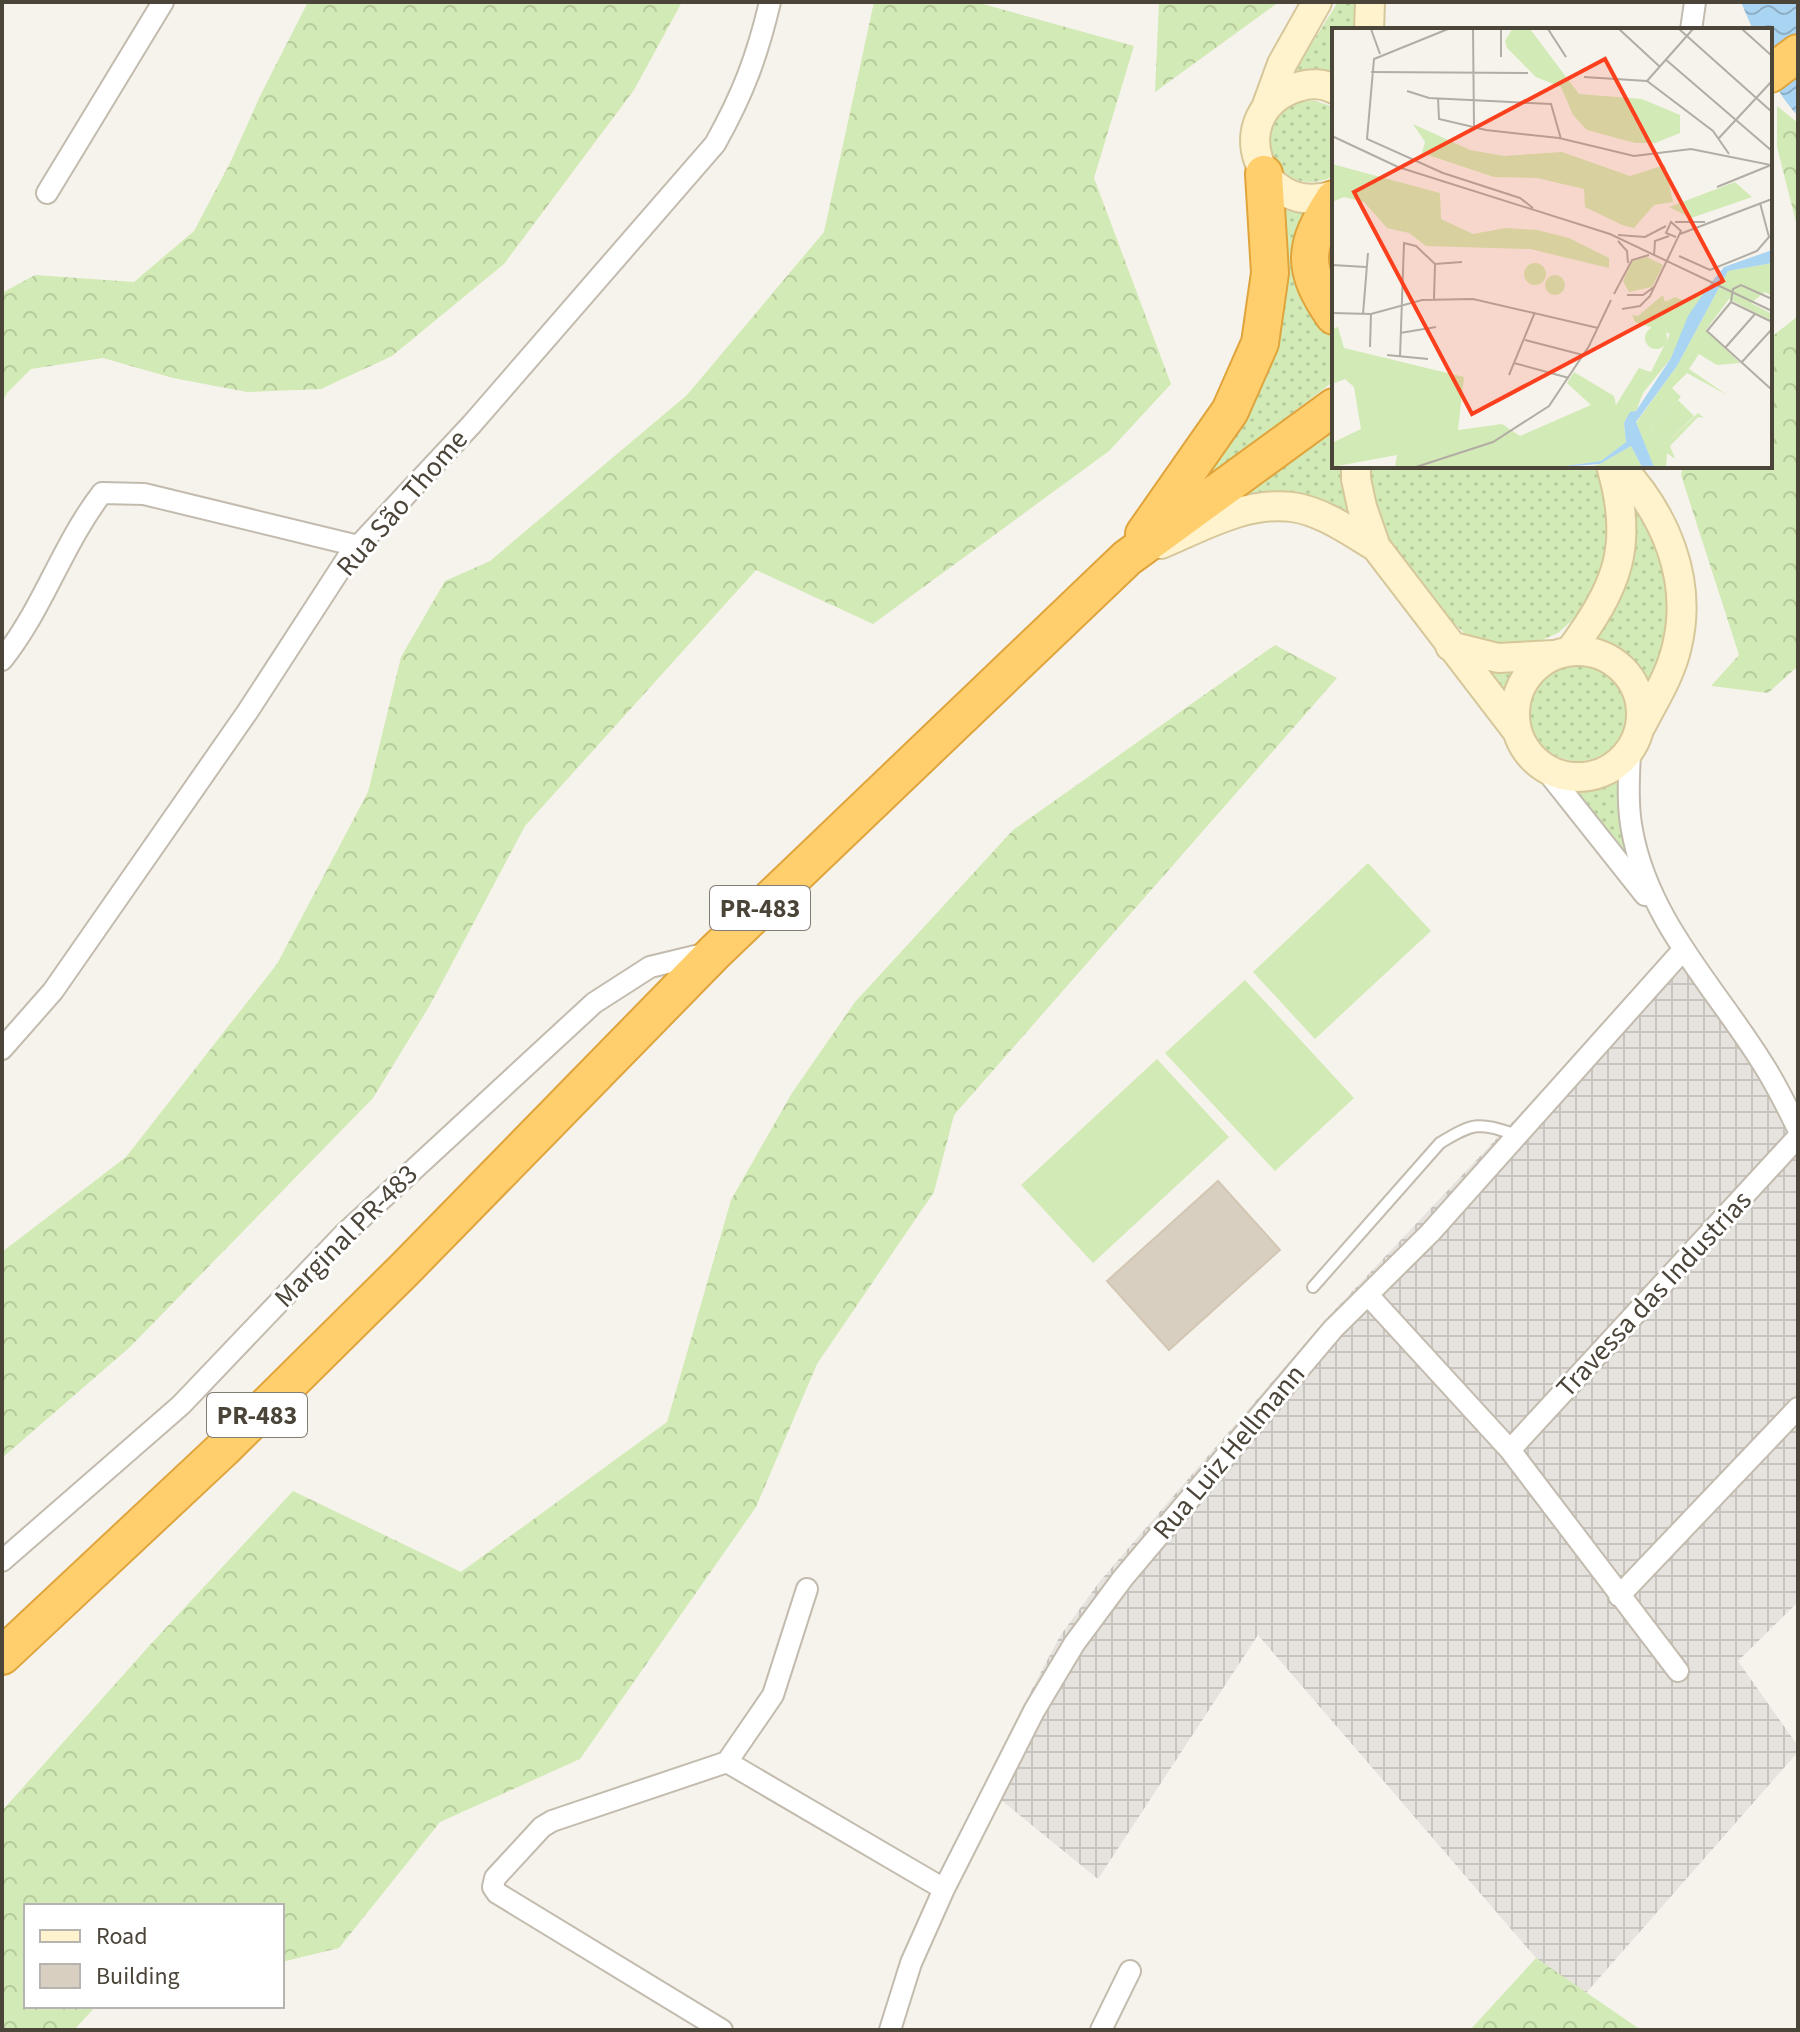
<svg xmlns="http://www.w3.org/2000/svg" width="1800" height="2032" viewBox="0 0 1800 2032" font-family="'Source Sans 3',sans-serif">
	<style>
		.industrial { fill: url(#industrial-grid) }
		.grass { fill: url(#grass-dots) }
		.forest { fill: url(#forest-crowns) }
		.pitch { fill: #d2eab5 }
		.water { fill: url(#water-waves) }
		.building { fill: #d8cfc1; stroke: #d3c7b4; stroke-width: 2 }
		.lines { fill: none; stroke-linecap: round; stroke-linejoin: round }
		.lane-casing { stroke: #c2bbae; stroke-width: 14 }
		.street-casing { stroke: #c2bbae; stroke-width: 24 }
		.secondary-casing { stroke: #d6c79b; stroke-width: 32 }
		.highway-casing { stroke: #e0a43c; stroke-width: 40 }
		.lane { stroke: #fff; stroke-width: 10 }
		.street { stroke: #fff; stroke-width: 20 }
		.secondary { stroke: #fff3cd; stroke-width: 28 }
		.highway { stroke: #ffcf6e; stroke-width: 36 }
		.labels { text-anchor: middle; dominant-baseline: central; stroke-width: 6; stroke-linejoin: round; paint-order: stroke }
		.shield { fill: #fff; stroke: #817c74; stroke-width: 2 }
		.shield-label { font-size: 26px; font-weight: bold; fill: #4b4439 }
		.street-label { font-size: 28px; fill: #4b4439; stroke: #fff }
		.inset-road { fill: none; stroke: #b2ada4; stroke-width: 2 }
		.view { fill: #fc3f1d; fill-opacity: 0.15; stroke: #fc3f1d; stroke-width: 4 }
		.inset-edge { fill: none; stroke: #4b4439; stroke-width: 4 }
	</style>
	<defs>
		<pattern id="industrial-grid" width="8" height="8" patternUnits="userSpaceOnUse" patternTransform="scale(2)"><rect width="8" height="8" fill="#e6e2dd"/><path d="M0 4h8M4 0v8" fill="none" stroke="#c7c3be"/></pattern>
		<pattern id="grass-dots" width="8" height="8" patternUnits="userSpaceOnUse" patternTransform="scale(2)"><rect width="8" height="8" fill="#d2eab5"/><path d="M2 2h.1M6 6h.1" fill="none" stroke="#b6ca9c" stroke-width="1.8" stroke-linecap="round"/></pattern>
		<pattern id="forest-crowns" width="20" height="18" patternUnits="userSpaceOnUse" patternTransform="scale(2)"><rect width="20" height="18" fill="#d2eab5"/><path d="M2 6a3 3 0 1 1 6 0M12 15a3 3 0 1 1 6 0" fill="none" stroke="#b6ca9c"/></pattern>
		<pattern id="water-waves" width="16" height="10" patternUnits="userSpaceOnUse" patternTransform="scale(2)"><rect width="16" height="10" fill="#a9d4f2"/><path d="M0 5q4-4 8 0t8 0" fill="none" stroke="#8caec5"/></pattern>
	</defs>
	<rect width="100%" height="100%" fill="#f6f3ec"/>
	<path class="industrial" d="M1674,951L1798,1122V1602L1738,1661L1798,1746V1752L1586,1993L1536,1958L1258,1635L1098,1879L985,1787L1022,1708L1060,1636L1100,1581L1328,1317Z"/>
	<path class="grass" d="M1338,2H1359L1358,30H1334V79L1305,72L1293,73Z
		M1312,100L1334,107V176C1270,207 1241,109 1312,100Z
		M1276,199L1308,211L1334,334V381L1196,486C1239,436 1279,372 1284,305C1286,271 1279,233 1276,199Z
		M1334,424V466H1344L1365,534L1226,505Z
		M1365,466H1599L1612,512L1603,571L1580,613L1558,633L1530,645L1502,646L1476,639L1464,633L1445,614L1392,548L1376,520Z
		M1621,476L1667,552V649L1646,689C1635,660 1613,644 1583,643L1597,627Z
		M1481,662L1528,664L1513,685L1508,707Z
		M1530 713a48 48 0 1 1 96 0a48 48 0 1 1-96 0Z
		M1619,772L1632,868L1569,786L1596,784Z"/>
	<path class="forest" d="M308,2H682L634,90L504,264L392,356L321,389L247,392L173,378L103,358L31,369L7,393L2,402V293L35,275L134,282L194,231L230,163L261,94Z
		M874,2H976L1134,46L1094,178L1171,384L1109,451L873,624L756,570L525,826L430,1005L373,1098L130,1347L2,1458V1252L126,1157L277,964L368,792L401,657L445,581L490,561L687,395L824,232Z
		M1159,2H1279L1155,92Z
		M1777,106L1798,123V230L1777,147Z
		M1798,316V666L1768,693L1711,686L1739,655L1681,475L1683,466H1770V338Z
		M1275,645L1337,678L954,1115L934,1192L817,1364L756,1507L580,1759L440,1822L339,1948L282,1962V1906H26V2006H96L74,2030H2V1811L150,1645L293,1491L461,1572L667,1422L731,1200L792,1093L855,1002L1013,830Z
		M1536,1958L1641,2030H1470Z"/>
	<path class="pitch" d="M1368,863L1431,931L1315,1039L1253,972Z
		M1245,980L1354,1098L1275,1171L1165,1053Z
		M1157,1059L1229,1137L1093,1263L1021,1185Z"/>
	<path class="water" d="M1741,2H1798V116C1769,83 1770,73 1770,30H1753Z"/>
	<path class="building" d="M1218,1181L1280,1250L1169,1350L1107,1281Z"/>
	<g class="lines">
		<defs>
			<path id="lane" d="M1313,1287L1440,1143C1476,1121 1479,1123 1517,1135"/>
			<path id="street" d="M1691,30L1695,2
				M47,193L163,2
				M2,660C43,609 62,545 102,493L144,494L358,546
				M1630,751C1629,777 1627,804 1632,830C1648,921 1716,988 1763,1064C1776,1084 1787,1107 1798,1129
				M1545,769L1645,895
				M2,1049L53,991L248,711L348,557L472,424L715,144C743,94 757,57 770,2
				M1368,1295L1510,1450L1678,1671
				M1510,1450L1798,1137
				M2,1561L181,1405L345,1233L594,1003L650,967L708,953
				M1619,1596L1798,1408
				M727,1762L944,1889
				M722,2030L497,1893L493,1887L495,1878L542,1827L552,1821L727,1762L773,1695L807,1589
				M890,2030L911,1963L944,1889L1034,1711L1074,1644L1123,1578L1333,1329L1430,1233L1683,950
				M1101,2030L1130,1971"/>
			<path id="secondary" d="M1369,30L1370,2
				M1334,89C1323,83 1309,83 1298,87C1221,111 1257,220 1334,195
				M1267,105L1282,64L1317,2
				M1356,466V479L1362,507L1376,547L1517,731
				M1620,466C1665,514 1693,579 1677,646C1671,674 1655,699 1642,724
				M1161,544C1202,527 1246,501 1292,507C1322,511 1351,532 1376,547
				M1450,646L1498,658L1554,655
				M1515 714a63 63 0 1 1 126 0a63 63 0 1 1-126 0Z
				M1570,651C1617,587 1635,546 1611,466"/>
			<path id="highway" d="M1770,74L1798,53
				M1334,199C1303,247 1301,268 1334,316
				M1144,534L1230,411L1260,343L1270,273L1264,174
				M2,1656L223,1449L405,1269L715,952L1127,558L1334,407"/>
		</defs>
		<use href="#lane" class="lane-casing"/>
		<use href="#street" class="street-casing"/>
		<use href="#secondary" class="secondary-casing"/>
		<use href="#highway" class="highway-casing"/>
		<use href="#lane" class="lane"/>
		<use href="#street" class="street"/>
		<use href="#secondary" class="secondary"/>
		<use href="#highway" class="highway"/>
	</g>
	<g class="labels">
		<g class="shield">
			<rect x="710" y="886" width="100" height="44" rx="6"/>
			<rect x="207" y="1393" width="100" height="44" rx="6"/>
		</g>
		<g class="shield-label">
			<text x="760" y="908">PR-483</text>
			<text x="257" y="1415">PR-483</text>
		</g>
		<g class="street-label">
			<text transform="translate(402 503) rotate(-49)">Rua São Thome</text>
			<text transform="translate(346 1236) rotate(-45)">Marginal PR-483</text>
			<text transform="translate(1654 1294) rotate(-47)">Travessa das Industrias</text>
			<text transform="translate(1229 1452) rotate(-50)">Rua Luiz Hellmann</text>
		</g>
	</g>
	<g transform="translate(1332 28)">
		<rect width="440" height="440" fill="#f6f3ec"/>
		<path d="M315,229L331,237L320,259L297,264L291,253L300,233Z" fill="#d2eab5"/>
		<path d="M180,1H198L247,66L310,71L348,87V105L323,115H303L255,102L241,87L229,59L204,49L175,20L173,13ZM81,96L138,122L172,128L230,124L298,148L333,137L341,174L322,177L302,200L290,197L253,179L252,161L205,150L162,149L90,125L93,114ZM0,136L108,165L109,191L141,206L173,200L205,202L237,210L277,230V240L198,221L94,218L77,205L55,200L32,174L12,169L0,174ZM403,154L420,169L359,190L337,179ZM440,235V268L433,264L419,275L440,286V293L397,271L374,302L408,335L385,337L367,326L357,341L395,367L355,345L340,360L349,369L318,400L334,416L366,385L372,390L366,389L338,418L343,431L335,425L334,439H322L304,395L345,338L396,243ZM376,257L339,330L311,365L304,383L298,385L292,395L294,414L269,433L227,439H63L65,427L0,439V415L29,401L22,359L13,351L0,356V301L6,299L12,320L132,349L126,402L170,396L188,408L259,377L235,355L242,344L282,368L284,377L307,340L319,344L338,306L303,294L300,287L306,288L331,267L333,274L343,269L355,274ZM299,418L310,439H258L268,436Z" fill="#d2eab5"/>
		<path d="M192 246a11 11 0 1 1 22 0a11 11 0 1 1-22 0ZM213 257a10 10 0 1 1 20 0a10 10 0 1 1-20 0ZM313 310a11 11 0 1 1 22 0a11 11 0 1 1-22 0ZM346,372L362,388L334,416L318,400ZM265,400L274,415L249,430L240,415Z" fill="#d2eab5"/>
		<path d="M440,222V235L396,243L345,338L304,394L322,439H310L299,418L268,436L227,439L269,433L294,414L292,395L298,384L304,383L339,330L356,288L378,256L392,239Z" fill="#a9d4f2"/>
		<path class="inset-road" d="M39,1L48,26M116,1L42,31L35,111L111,145L188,170L201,180M141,1L142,99M169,1V29M216,1L234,29M287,1L327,38M347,1L440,84M410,1L440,28M333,31L440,123M39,44L196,45M252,49L315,53L381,103L397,126M315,53L361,1M75,63L97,70L219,76L229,111M106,70L107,91L154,102L227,110L302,128L359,121L439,137L385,159M0,108L66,139L278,206L440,283M387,110L440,53M343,194H373M348,206L440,171M286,207L313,209L334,198M286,213L295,223L296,235M322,228L323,213L337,208M347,228L378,242L425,223L437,209L428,175M0,237L34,239M282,266L300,232L317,227M295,267H311L322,259M102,271L103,236M399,274L375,303L440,362M399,274L401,261L409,257L440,271M399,274L440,294M290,281L308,278L318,268L349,203L339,194L334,205L344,209M0,285L39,286L90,272L141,271L266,300M31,286L36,225M68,305L104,299M193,312L251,327M38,319L39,286M393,320L423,286M55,327L96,331M68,329L72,215L84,218L103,236L130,234M182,335L237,350M409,335L440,301M177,347L203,284M84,439L161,414L217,378L257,318L279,272"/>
		<path class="view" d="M273,31L391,253L140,386L22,164Z"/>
		<rect width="440" height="440" class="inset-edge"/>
	</g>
	<rect width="1800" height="2032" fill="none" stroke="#4b4439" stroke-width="8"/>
	<rect x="24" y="1904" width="260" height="104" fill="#ffffff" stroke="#b7b4b0" stroke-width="2"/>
	<rect x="40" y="1930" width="40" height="12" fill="#fff3cd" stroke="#b7b4b0" stroke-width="2"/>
	<text x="96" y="1944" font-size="24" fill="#4b4439">Road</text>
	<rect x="40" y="1964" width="40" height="24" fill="#d8cfc1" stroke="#b7b4b0" stroke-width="2"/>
	<text x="96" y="1984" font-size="24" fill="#4b4439">Building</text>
</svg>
